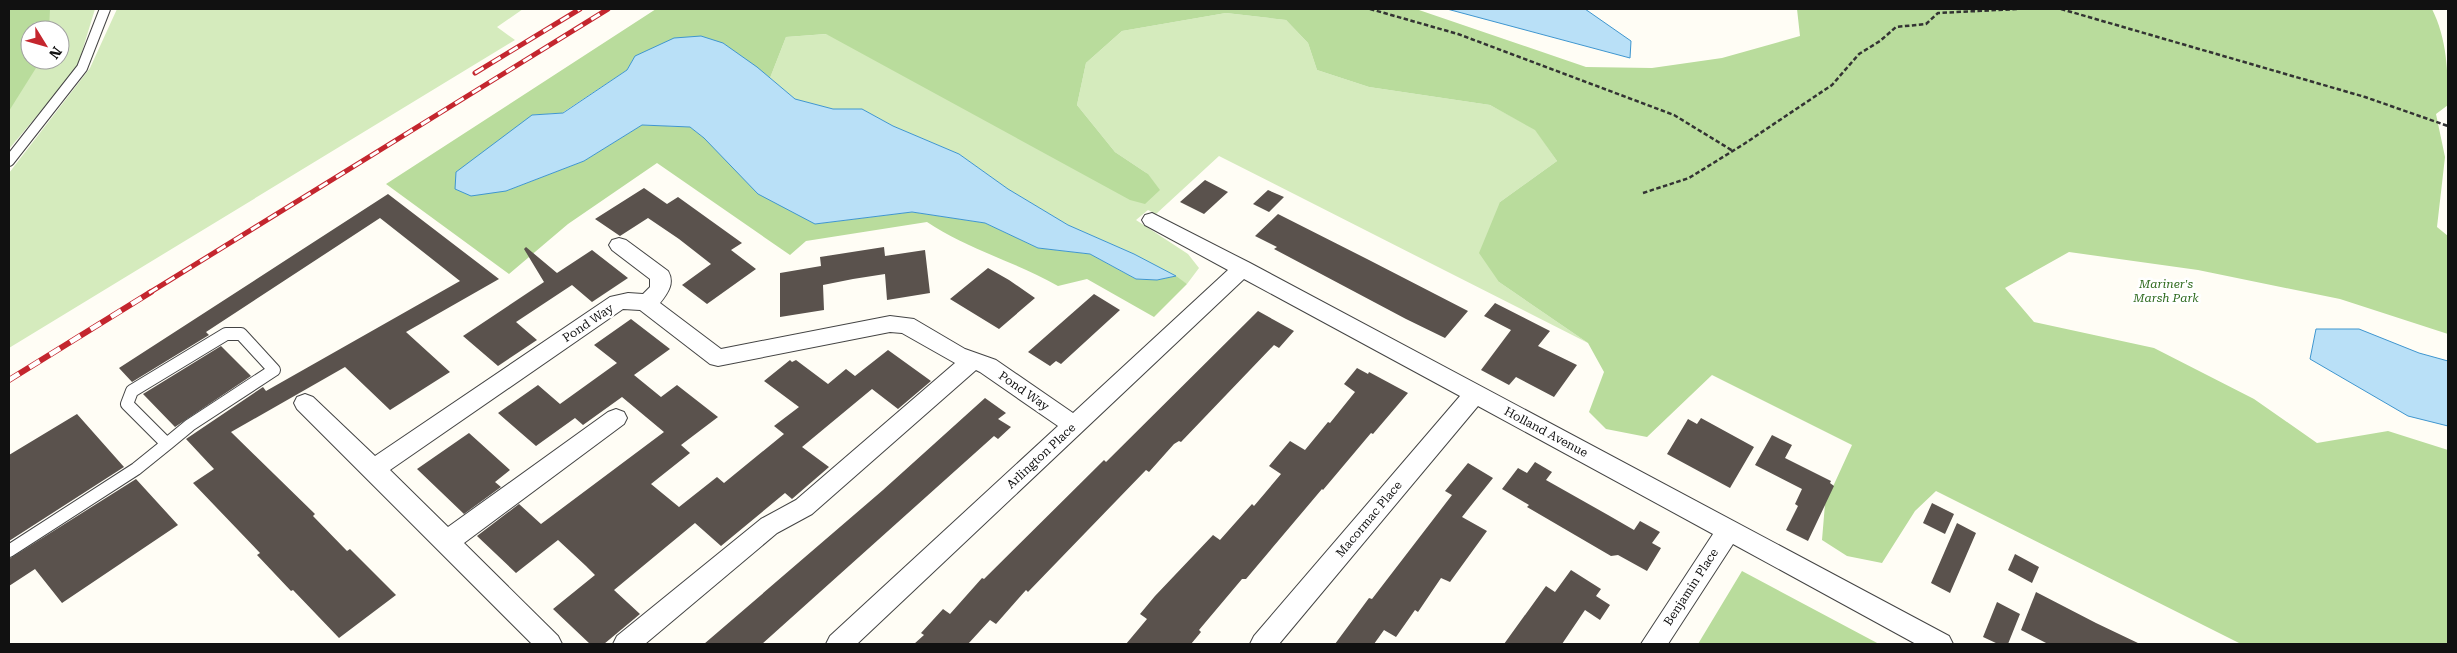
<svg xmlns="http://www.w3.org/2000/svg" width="2457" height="653" viewBox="0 0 2457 653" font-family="'Roboto Serif',serif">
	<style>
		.green { fill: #d5ebbd; fill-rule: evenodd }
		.forest { fill: #b9dc9c }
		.water { fill: #b9e0f7; stroke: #3f96cf }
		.building { fill: #5a524d }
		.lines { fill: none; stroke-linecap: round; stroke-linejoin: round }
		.lane-far1-casing { stroke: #444; stroke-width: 12 }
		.lane-casing { stroke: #444; stroke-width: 14 }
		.street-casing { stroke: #444; stroke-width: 2 }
		.path { stroke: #333; stroke-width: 2.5; stroke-dasharray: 4.5 2.5; stroke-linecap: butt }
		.lane-far1 { stroke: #fff; stroke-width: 10 }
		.lane { stroke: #fff; stroke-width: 12 }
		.street { fill: #fff; fill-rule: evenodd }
		.rail-far1-casing { stroke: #c4262e; stroke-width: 5 }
		.rail-casing { stroke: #c4262e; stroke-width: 6 }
		.rail-far1 { stroke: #fff; stroke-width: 3; stroke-dasharray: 10; stroke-linecap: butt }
		.rail { stroke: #fff; stroke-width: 4.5; stroke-dasharray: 12; stroke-linecap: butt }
		.labels { text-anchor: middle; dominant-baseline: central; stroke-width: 5; stroke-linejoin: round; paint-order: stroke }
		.park-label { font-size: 12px; font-style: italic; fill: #2f6b1f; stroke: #fff }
		.street-label { font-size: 12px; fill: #111; stroke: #fff }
	</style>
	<rect width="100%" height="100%" fill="#fffdf5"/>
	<path class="green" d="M9,9H95L77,68L9,149ZM30,30H60V60H30Z
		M117,9H523L497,27L515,40L9,348V173L90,68Z
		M1226,13L1286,20L1308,43L1317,70L1369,87L1490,105L1535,129L1557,161L1500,202L1499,282L1588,343L1219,156L1156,214L1148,210L1136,220L1188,254L1199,268L1187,284L1134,254L1068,225L1008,189L959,154L893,126L862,109H833L795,99L770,78L786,37L827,34L1148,174L1115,152L1077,105L1086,63L1122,31Z"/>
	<path class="forest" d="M9,9H50L49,30H30V60H41L9,111Z
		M656,9H1416L1586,67L1652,68L1722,58L1800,36L1797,9H2432C2447,39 2448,71 2448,105L2436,114L2445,157L2437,227L2448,236V334L2340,299L2198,270L2069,252L2005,288L2034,322L2154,348L2254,399L2317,443L2388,431L2448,450V644H2241L1936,491L1915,511L1882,563L1847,556L1822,540L1825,504L1852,445L1712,375L1647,437L1606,429L1589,412L1604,372L1588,343L1499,282L1479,253L1500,202L1557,161L1535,130L1490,105L1369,87L1317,70L1308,43L1286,20L1226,13L1122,31L1086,63L1077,105L1115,152L1148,174L1160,190L1145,204L1130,200L826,34L786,37L770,78L723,43L635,56L627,70L562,113L532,115L506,191L584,161L642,125L690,127L815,224L912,212L985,223L1038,248L1090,254L1136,279L1157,280L1176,276L1187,284L1154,317L1087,279L1058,286C1016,262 967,249 927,222L806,241L790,255L657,163L568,224L509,274L386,184Z
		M1742,571L1879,644H1698Z"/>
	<path class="water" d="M1447,9H1585L1631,41L1630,58Z
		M701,36L723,43L757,67L795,99L833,109H862L893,126L959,154L1008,189L1068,225L1134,254L1176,276L1157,280L1136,279L1090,254L1038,248L985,223L912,212L815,224L758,194L704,138L690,127L642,125L584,161L506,191L471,196L455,189L456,172L532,115L563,113L627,70L635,56L674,38Z
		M2316,329H2359L2419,353L2448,361V426L2408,416L2310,359Z"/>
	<path class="building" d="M1205,180L1228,192L1204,214L1180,202Z
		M644,188L667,204L678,197L742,243L731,250L756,269L707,304L682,285L711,264L679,239L648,218L620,236L595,219Z
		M1268,190L1284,197L1269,212L1253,204Z
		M388,194L499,279L406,332L450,372L390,410L345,367L231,432L315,514L313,516L347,551L350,549L396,595L339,638L293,590L291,591L257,555L260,553L193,483L214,469L186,439L263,387L266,391L460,281L380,218L206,332L209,335L132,382L119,368Z
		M1278,214L1369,260L1468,311L1445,338L1406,319L1274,249L1277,247L1255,236Z
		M526,247L557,273L592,250L628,278L592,302L572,285L516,322L537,340L498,366L463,336L544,282L524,249Z
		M884,247L885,256L925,250L930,293L887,300L885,274L853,279L823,285L824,310L780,317V273L821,266L820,257Z
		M988,268L1009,280L1035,298L999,329L950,299Z
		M1094,294L1120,310L1061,364L1056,361L1050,366L1028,352Z
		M1495,303L1550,331L1538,346L1577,365L1554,397L1516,377L1509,385L1481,370L1511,330L1484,316Z
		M1258,311L1294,331L1279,348L1274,345L1181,442L1179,441L1174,444L1149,472L1146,470L1028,592L1026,590L996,624L990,620L968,644H914L924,635L921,633L943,609L950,614L982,578L984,579L1104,460L1106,462Z
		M631,319L670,349L634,375L661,397L677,385L718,417L681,445L690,453L651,484L679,507L717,477L724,483L784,434L774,426L799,407L764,381L790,360L792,362L796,360L828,384L846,369L855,376L888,350L931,381L898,409L872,389L802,447L829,467L792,499L785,493L721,546L695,523L614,590L640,614L604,644H590L553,609L595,575L586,566L558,540L516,573L477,536L519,504L541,524L664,432L622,397L583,425L575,418L536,446L498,413L538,385L560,404L617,363L594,345Z
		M221,346L251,376L175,427L143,394Z
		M1357,368L1368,374L1369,372L1408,393L1373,434L1371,433L1323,490L1322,489L1246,579H1242L1199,630L1201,632L1191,644H1126L1147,619L1140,614L1155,596L1213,535L1220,540L1252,504L1254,506L1281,474L1269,466L1290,441L1305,450L1328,422L1330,423L1355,392L1344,384Z
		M985,398L1006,413L998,419L1011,427L998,439L994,436L762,644H704L883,490Z
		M77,414L124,467L9,541V455Z
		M1701,418L1754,447L1730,488L1667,454L1688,419L1697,424Z
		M469,433L510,470L495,482L501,487L464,514L417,469Z
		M1772,435L1792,445L1785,458L1831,481L1830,483L1834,486L1808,541L1786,530L1798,506L1795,504L1802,489L1755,465Z
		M1535,462L1552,472L1546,480L1608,515L1634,530L1640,521L1660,532L1652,543L1661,548L1647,571L1618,555L1611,556L1527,507L1529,505L1502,489L1518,468L1527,473Z
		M1468,463L1493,478L1462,517L1487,531L1450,582L1441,578L1418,612L1415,610L1396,637L1384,630L1374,644H1335L1369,598L1372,599L1452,495L1445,491Z
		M136,479L178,525L62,603L35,569L9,586V559Z
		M1932,503L1954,514L1945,534L1923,523Z
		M1957,523L1976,533L1950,593L1931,583Z
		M2015,554L2039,567L2032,583L2008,570Z
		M1571,570L1601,589L1596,596L1610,605L1600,620L1585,610L1562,644H1504L1546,586L1555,592Z
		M2036,592L2096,623L2140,644H2048L2021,630Z
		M1997,602L2020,614L2008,644H1998L1983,637Z"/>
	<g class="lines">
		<defs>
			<path id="lane-far1" d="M9,161L82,68L105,9"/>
			<path id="lane" d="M226,334H241L274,370L190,425L167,444L127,404L132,391Z
				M9,551L136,469L167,444"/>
			<path id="street" d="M1152,213L1250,263L1949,636L1953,644H1916L1733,544L1668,644H1641L1713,534L1478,406L1279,644H1250L1254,636L1460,396L1244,279L857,644H826L830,636L1058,426L980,372L976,370L812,514L777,533L645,644H613L617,636L761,519L796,500L955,363L902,333L890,332L718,366L710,364L640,310L623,309L390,470L448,527L608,412L616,409L624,412L627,418L624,424L464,543L558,636L562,644H532L297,409L294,403L297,397L305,394L313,397L375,456L610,297L628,293L643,294L650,287V279L612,250L609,245L612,240L619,238L626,240L668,271C675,283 668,293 660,303L721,349L890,316L914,319L965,349L996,360L1073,413L1228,270L1145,225L1142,220L1145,215Z"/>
		</defs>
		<use href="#lane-far1" class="lane-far1-casing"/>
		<use href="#lane" class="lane-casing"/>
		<use href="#street" class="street-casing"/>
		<path class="path" d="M1370,9L1458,34L1674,115L1733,151
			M1971,9H1983
			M2061,9L2365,97L2448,126
			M1643,193L1689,178L1744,144L1832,85L1859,54L1880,41L1896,27L1926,24L1938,13L2018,9"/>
		<use href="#lane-far1" class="lane-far1"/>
		<use href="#lane" class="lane"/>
		<use href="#street" class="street"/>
		<defs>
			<path id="rail-far1" d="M475,73L580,9
				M149,293L608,9"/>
			<path id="rail" d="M9,380L151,292"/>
		</defs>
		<use href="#rail-far1" class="rail-far1-casing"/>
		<use href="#rail" class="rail-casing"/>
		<use href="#rail-far1" class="rail-far1"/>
		<use href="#rail" class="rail"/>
	</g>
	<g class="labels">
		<g class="park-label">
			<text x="2166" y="284">Mariner's<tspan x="2166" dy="14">Marsh Park</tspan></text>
		</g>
		<g class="street-label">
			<text transform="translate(588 323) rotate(-34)">Pond Way</text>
			<text transform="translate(1024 391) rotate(35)">Pond Way</text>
			<text transform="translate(1546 432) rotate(28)">Holland Avenue</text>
			<text transform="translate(1041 456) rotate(-43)">Arlington Place</text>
			<text transform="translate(1369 519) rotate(-50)">Macormac Place</text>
			<text transform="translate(1691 587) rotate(-57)">Benjamin Place</text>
		</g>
	</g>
	<rect width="2457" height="653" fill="none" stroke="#111111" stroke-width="20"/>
	<g transform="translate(45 45) rotate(127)"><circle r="24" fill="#ffffff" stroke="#a0a0a0"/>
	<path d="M0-4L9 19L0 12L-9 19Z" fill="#c4262e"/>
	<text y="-8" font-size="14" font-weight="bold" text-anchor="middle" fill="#111111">N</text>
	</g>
</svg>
